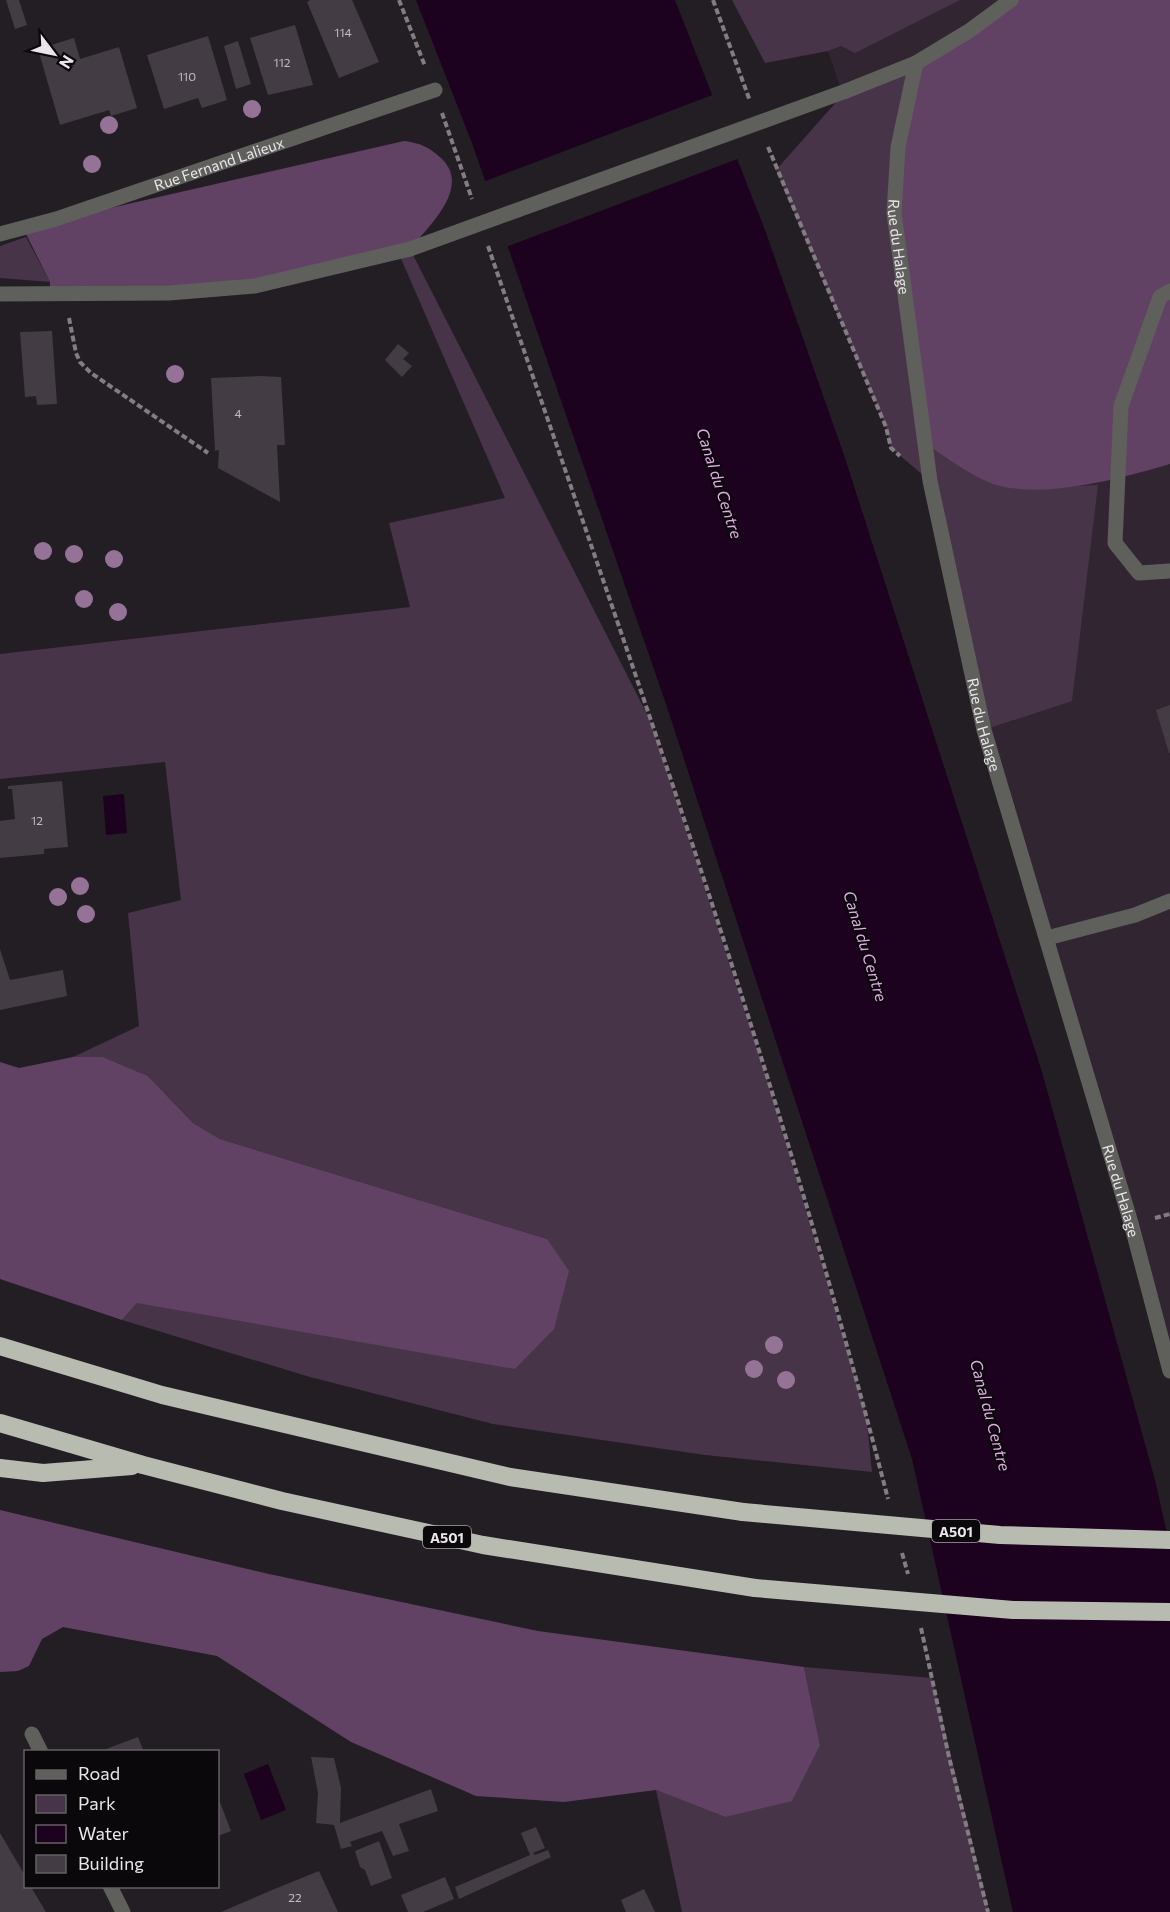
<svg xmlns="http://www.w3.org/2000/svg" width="1170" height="1912" viewBox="0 0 1170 1912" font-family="Commissioner,sans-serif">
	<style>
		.built { fill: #302530 }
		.green { fill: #473448 }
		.forest { fill: #624264 }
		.water { fill: #1c021e }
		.pier { fill: #231d24 }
		.building { fill: #433c44 }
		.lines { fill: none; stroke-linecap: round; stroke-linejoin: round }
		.path { stroke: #837d83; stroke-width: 4; stroke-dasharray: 6 3; stroke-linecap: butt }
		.service { stroke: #5f605b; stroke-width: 15 }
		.minor { stroke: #5f605b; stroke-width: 15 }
		.tertiary { stroke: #5f605b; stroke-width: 15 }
		.motorway { stroke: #b8bbaf; stroke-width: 18 }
		.tertiary-bridge { stroke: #5f605b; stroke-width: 15 }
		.motorway-bridge { stroke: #b8bbaf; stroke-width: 18 }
		.tree { fill: #957397 }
		.labels { text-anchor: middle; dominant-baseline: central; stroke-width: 4.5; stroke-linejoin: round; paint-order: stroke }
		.number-label { font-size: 12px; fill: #c0bbc0 }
		.shield { fill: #0b080b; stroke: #a7a3a7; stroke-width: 1.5 }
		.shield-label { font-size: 14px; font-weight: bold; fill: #eae5ea }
		.street-label { font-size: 15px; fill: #eae5ea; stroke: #0b080b }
		.water-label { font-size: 16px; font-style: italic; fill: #e1aae4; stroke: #0b080b }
	</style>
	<rect width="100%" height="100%" fill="#231d24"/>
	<path class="built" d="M741,0H1170V1371L984,730L1015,720L850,116L828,51L765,63Z"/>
	<path class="green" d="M732,0H960L855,53L841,46L828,51L765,63Z
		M916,63L924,443L989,482L1016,489L1098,485L1072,701L984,730L930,481L891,448L886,427L776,170L846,91Z
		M26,237L50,282L0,278V246Z
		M410,249L651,722L770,1089L866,1414L872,1472L705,1455L493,1424L310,1377L122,1320L137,1303L547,1239L220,1139L193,1123L148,1076L103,1057H73L139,1026L128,913L181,900L165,762L0,779V654L410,607L389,523L505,498L399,254Z
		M804,1667L932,1678L989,1912H682L656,1790L725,1817L820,1745Z"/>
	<path class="forest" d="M1011,0H1170V464C1122,478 1036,502 988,482C965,472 945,456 924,443L894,213L916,63Z
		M404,141C420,143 429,147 441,158C472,187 429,226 410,249L255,286L50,294V282L23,228Z
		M73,1057H103L148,1076L193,1123L220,1139L547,1239L569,1271L554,1329L515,1369L137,1303L122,1320L0,1279V1062L19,1068Z
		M0,1510L269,1574L538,1631L804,1667L820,1745L792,1801L725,1817L656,1790L564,1802L476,1796L351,1742L217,1656L63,1627L42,1639L29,1666L18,1671L0,1672Z"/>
	<path class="water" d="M416,0H675L765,230L844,455L1042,1072L1155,1480L1170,1547V1912H1013L912,1459L667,707L472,143Z
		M124,794L127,833L106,835L103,796Z
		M268,1764L286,1810L261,1820L244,1774Z"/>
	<path class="pier" d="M715,94L740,158L506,247L483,182Z"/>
	<path class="building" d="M6,0H19L27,25L15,29Z
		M310,0H352L379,62L339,78L307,2Z
		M295,25L313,85L268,95L250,38Z
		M208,36L227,100L202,108L198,98L164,109L147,55Z
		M74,38L80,59L119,47L137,108L111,116L109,110L60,125L38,49Z
		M238,41L251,84L236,89L224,46Z
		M52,331L57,404L37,405L36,396L25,397L20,332Z
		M398,344L409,353L403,359L412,366L402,377L385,360Z
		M261,376L281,377L285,445H277L280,502L218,468L219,450L215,451L211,378Z
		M1170,705V753H1169L1156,710Z
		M62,781L68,847L44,849V854L0,858V821L15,819L12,789H8V786Z
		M0,949L10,980L63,970L67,996L0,1010Z
		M138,1737L144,1752H101V1751Z
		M311,1757L334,1758L341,1788L340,1823L431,1789L438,1811L399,1824L409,1851L393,1856L382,1831L350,1842L352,1846L341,1849L334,1825L316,1823L318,1793Z
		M218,1797L231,1831L218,1836Z
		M536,1827L545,1848L533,1853L535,1855L548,1850L551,1857L459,1899L455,1887L530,1855L521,1833Z
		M0,1833L26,1877V1887H31L46,1912H0Z
		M379,1841L392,1878L371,1886L365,1870L360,1867L355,1851Z
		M319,1871L338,1912H221L272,1890Z
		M445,1877L454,1899L423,1912H408L401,1895Z
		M644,1889L655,1912H626L621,1900Z"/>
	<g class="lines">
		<path class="path" d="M399,0L425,66
			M713,0L750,101
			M442,113L472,199
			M768,147L886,427L891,448L900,456
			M488,246C630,660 779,1074 888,1499
			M69,318L76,353L80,362L91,373L208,453
			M1155,1218L1170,1214
			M902,1553L908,1574
			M921,1628L949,1757L988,1912"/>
		<path class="service" d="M1170,291L1160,297L1121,406L1115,543L1139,573L1170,571
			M1047,938L1135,915L1170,901"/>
		<g class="minor">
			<path d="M916,63L969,31L1011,0"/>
			<path id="s1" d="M0,234L56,219L435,90"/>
			<path d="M32,1734L41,1752"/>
			<path d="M110,1886L123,1912"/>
		</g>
		<g class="tertiary">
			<path id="s2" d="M916,63L898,147L894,213L930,481L984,730L1131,1223L1170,1371"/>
			<path d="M846,91L916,63"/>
			<path d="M0,294L169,293L255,286L410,249"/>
		</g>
		<path class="motorway" d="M0,1346L162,1395L510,1477L743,1512
			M0,1423L143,1465L282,1501L483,1545L755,1588
			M0,1468L43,1473L132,1466"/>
		<path class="tertiary-bridge" d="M410,249L846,91"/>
		<path class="motorway-bridge" d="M743,1512L1000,1535L1170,1540
			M755,1588L1013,1610L1170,1612"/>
	</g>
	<g class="tree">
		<circle cx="252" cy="109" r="9"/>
		<circle cx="109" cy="125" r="9"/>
		<circle cx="92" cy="164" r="9"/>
		<circle cx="175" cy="374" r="9"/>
		<circle cx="43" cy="551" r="9"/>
		<circle cx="74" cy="554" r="9"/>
		<circle cx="114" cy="559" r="9"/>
		<circle cx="84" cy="599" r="9"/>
		<circle cx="118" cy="612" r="9"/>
		<circle cx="80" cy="886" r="9"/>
		<circle cx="58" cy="897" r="9"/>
		<circle cx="86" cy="914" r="9"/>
		<circle cx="774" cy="1345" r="9"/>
		<circle cx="754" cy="1369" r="9"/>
		<circle cx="786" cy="1380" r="9"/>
	</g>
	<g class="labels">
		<g class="number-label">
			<text x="343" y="32">114</text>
			<text x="282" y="62">112</text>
			<text x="187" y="76">110</text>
			<text x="238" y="413">4</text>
			<text x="37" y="820">12</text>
			<text x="295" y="1897">22</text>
		</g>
		<g class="shield">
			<rect x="932" y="1520" width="48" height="22" rx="4.5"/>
			<rect x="423" y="1526" width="48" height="22" rx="4.5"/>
		</g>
		<g class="shield-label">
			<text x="956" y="1531">A501</text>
			<text x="447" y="1537">A501</text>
		</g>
		<g class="street-label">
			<text stroke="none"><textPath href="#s1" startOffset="230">Rue Fernand Lalieux</textPath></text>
			<text stroke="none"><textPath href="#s2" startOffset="186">Rue du Halage</textPath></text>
			<text stroke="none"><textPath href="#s2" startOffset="672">Rue du Halage</textPath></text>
			<text stroke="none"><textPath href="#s2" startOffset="1158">Rue du Halage</textPath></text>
		</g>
		<g class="water-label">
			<text transform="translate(720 483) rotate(72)">Canal du Centre</text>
			<text transform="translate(866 946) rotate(73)">Canal du Centre</text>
			<text transform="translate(991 1415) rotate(75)">Canal du Centre</text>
		</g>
	</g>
	<rect x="24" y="1750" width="195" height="138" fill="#0b080b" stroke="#646064" stroke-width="1.5"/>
	<rect x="36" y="1770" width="30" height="9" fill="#5f605b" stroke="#646064" stroke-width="1.5"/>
	<text x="78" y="1780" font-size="18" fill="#eae5ea">Road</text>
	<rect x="36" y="1795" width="30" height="18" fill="#473448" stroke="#646064" stroke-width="1.5"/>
	<text x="78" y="1810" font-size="18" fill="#eae5ea">Park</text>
	<rect x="36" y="1825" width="30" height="18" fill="#1c021e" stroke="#646064" stroke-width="1.5"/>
	<text x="78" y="1840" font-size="18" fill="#eae5ea">Water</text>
	<rect x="36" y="1855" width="30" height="18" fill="#433c44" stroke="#646064" stroke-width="1.5"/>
	<text x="78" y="1870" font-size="18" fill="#eae5ea">Building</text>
	<g transform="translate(54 54) rotate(122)" stroke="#0b080b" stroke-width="4.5" paint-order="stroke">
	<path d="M0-4.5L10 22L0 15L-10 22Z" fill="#eae5ea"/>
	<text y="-9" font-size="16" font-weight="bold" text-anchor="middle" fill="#eae5ea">N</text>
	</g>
</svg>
